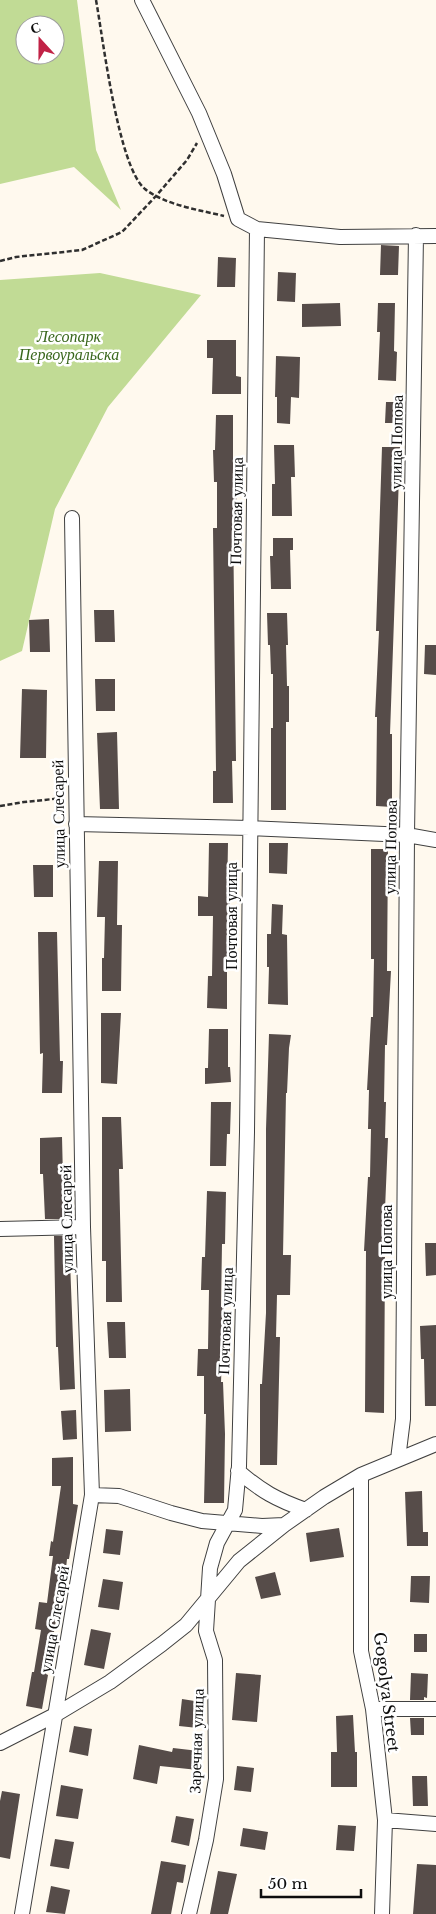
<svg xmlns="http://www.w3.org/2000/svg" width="436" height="1914" viewBox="0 0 436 1914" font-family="'Libre Baskerville',serif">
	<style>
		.forest { fill: #c1db95; fill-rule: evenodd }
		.building { fill: #564c49 }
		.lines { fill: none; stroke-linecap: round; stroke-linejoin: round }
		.street-casing { stroke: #404040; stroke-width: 16 }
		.path { stroke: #2f2f2f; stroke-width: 2.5; stroke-dasharray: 5 2.5; stroke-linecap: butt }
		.street { stroke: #fff; stroke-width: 14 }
		.labels { text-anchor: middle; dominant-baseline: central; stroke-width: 5; stroke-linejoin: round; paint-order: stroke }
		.park-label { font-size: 16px; font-style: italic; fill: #39671c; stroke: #fff }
		.street-label { font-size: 16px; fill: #0d0d0d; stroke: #fff }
	</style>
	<rect width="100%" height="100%" fill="#fff9ee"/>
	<path class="forest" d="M0,0H77L96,150L121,210L74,167L0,184ZM25,25H55V55H25Z
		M100,273L201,295L108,407L55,509L22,651L0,661V280Z"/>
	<path class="building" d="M381,245L399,246L398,275H380Z
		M218,257L236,258L235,287H217Z
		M278,272L296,273L295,302L277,301Z
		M340,303L341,326L302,327V304Z
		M378,303H395L394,351L397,352L396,381L378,380L380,332H377Z
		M207,340H236V376L241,377V394H212L213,358H207Z
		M276,356L300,357L299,398L291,397L290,424L277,423V397H275Z
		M386,402H398V423H385Z
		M216,415H233V485H236L237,517L233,518L236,761H232L233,803H213V771H216L213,528H217V482H214L213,450H215Z
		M274,445H294L295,477H291L292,516H272V484H275Z
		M382,447H400L390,734H392V807L376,806L377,717H375L379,631H376Z
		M273,538H293V550H290L291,589H271L270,556H273Z
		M94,610H114L115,642H95Z
		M267,613H287L288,645H286L287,686H289V722H286V810H271V728H273V674H271L270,645H268Z
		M49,619L50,652H30L29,620Z
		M425,645H436V675L424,674Z
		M95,679H115V711H96Z
		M22,689L47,690L46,758H20Z
		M117,732L119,809H100L97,733Z
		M209,843H228L227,897H230V935H232L231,968L227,967V1009L207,1008L208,976H212L213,916H198V896L208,897Z
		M269,843H288L287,874L269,873Z
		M371,849H388L387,971H391L387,1045H385L384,1102H386L385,1138H388L383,1257H385L384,1413L365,1412L366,1251H364L368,1177H370L371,1129H368L369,1090H367L371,1017H373L374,959H371Z
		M99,861H118L117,925H122L121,991H102V958H104L105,917H97Z
		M33,865H53V897H34Z
		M272,904L283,905L282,934L287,935L288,1005L268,1004L269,967H267V934H271Z
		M38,932H57L60,1061H63L62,1093H42L43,1053L40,1054Z
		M101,1013H121L117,1084L101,1083Z
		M209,1029H228V1067H230L231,1082L205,1084V1068H208Z
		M269,1034L291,1035L289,1048L287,1093H286L283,1255H291L290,1295H277L276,1337H280L277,1465H260V1384H262L266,1313V1129Z
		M211,1102H231L230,1134H227L226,1166H210Z
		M102,1117H121L123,1169H119L122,1302H106V1261H102Z
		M62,1137L64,1219H45L43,1174H40V1138Z
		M207,1191L226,1192L225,1244H222L221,1307H224L221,1382H223L225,1434L224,1503H204L206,1414H204V1376H197L198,1349H208L209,1290H201L202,1257H205Z
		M54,1236H69L75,1389L60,1390L58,1347H56Z
		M425,1243H436V1275L426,1276Z
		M107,1322H125L126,1358H109Z
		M436,1325V1406H425L424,1359H421L420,1326Z
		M130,1389L131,1431L105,1432L104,1390Z
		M76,1410L77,1439L63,1440L61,1411Z
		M73,1457V1504L78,1505L69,1559H67L63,1597L60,1596L54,1632H52L46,1674L48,1675L42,1709L26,1706L32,1672H34L41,1630L35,1629L39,1602L47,1603L53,1556H49L51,1541L53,1542L61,1486H52V1458Z
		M422,1491L423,1532H428V1546H407L405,1492Z
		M339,1528L344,1557L310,1562L306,1533Z
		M106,1529L123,1531L120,1555L103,1553Z
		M275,1572L281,1595L261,1599L255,1577Z
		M411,1576H430L429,1603L410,1602Z
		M103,1579L123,1582L119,1610L98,1607Z
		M91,1629L111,1633L104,1669L84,1665Z
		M414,1634H427V1652H414Z
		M236,1673L261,1675L257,1722L232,1720Z
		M411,1673L428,1674L427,1698L424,1697V1700H410Z
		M182,1699L201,1702L198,1728L179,1726Z
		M353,1715L355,1752H357V1787H331V1752H337L336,1716Z
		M410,1718H424V1735H411Z
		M74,1726L92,1729L88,1756L69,1752Z
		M139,1745L172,1752L173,1748L199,1751L198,1770L160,1766L157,1784L133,1779Z
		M237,1766L254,1768L251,1792L234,1790Z
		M412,1776H427L428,1806H413Z
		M61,1785L83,1789L78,1819L56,1816Z
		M2,1791L20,1794L10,1859L0,1857V1801Z
		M176,1816L194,1819L189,1846L171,1842Z
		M338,1825L356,1826L354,1851L336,1850Z
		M243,1828L268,1832L265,1850L240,1846Z
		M55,1839L74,1842L69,1869L50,1866Z
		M161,1861L186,1865L183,1883L177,1882L171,1914H151Z
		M417,1864L436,1865V1914H413Z
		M218,1871L237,1874L228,1914H210Z
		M51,1886L70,1890L65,1914L46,1912Z"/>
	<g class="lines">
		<defs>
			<path id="street" d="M142,0L199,113L224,174L238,219L257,229L340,237L436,236
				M76,824L250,828L407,835L436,840
				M0,1229L83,1227
				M398,1459L403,1419L407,835L416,235
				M238,1471C261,1491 277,1500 306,1510
				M361,1475V1651L373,1709L385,1820L382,1914
				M92,1495L119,1496L171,1513L202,1521L262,1526L284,1525
				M373,1709H436
				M0,1743L55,1715L110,1682L162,1644L186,1625L239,1561L284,1525L324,1497L361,1475L436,1444
				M385,1820L436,1824
				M22,1914L92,1495L83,1227L72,518
				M189,1914L206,1840L216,1779L215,1660L206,1631L210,1568L217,1543L235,1510L239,1466L247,1132L257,229"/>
		</defs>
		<use href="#street" class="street-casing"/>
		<path class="path" d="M96,0C103,38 118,167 145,189C165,205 200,210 224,216
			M0,261L16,257L82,250L122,232L156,196L187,160L197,143
			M0,806L24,802L63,798"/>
		<use href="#street" class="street"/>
	</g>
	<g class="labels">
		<g class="park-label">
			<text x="69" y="336">Лесопарк<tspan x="69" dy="18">Первоуральска</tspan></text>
		</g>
		<g class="street-label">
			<text transform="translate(396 442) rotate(-89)">улица Попова</text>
			<text transform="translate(236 511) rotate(-89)">Почтовая улица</text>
			<text transform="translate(58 814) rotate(-91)">улица Слесарей</text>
			<text transform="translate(390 847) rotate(-89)">улица Попова</text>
			<text transform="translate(231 916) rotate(-90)">Почтовая улица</text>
			<text transform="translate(66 1219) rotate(-91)">улица Слесарей</text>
			<text transform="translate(386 1252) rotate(-90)">улица Попова</text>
			<text transform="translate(225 1321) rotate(-88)">Почтовая улица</text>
			<text transform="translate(54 1619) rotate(-80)">улица Слесарей</text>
			<text transform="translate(387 1692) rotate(83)">Gogolya Street</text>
			<text transform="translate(196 1741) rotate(-88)">Заречная улица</text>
		</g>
	</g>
	<g transform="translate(40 40) rotate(339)"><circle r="24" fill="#ffffff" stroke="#9e9e9e"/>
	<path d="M0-4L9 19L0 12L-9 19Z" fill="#c12246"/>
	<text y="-8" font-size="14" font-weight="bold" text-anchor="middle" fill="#0d0d0d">С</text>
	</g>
	<path d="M261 1889v8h100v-8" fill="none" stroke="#0d0d0d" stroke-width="2.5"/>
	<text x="268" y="1889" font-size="15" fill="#0d0d0d" stroke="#ffffff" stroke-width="4" paint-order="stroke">50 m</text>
</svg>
